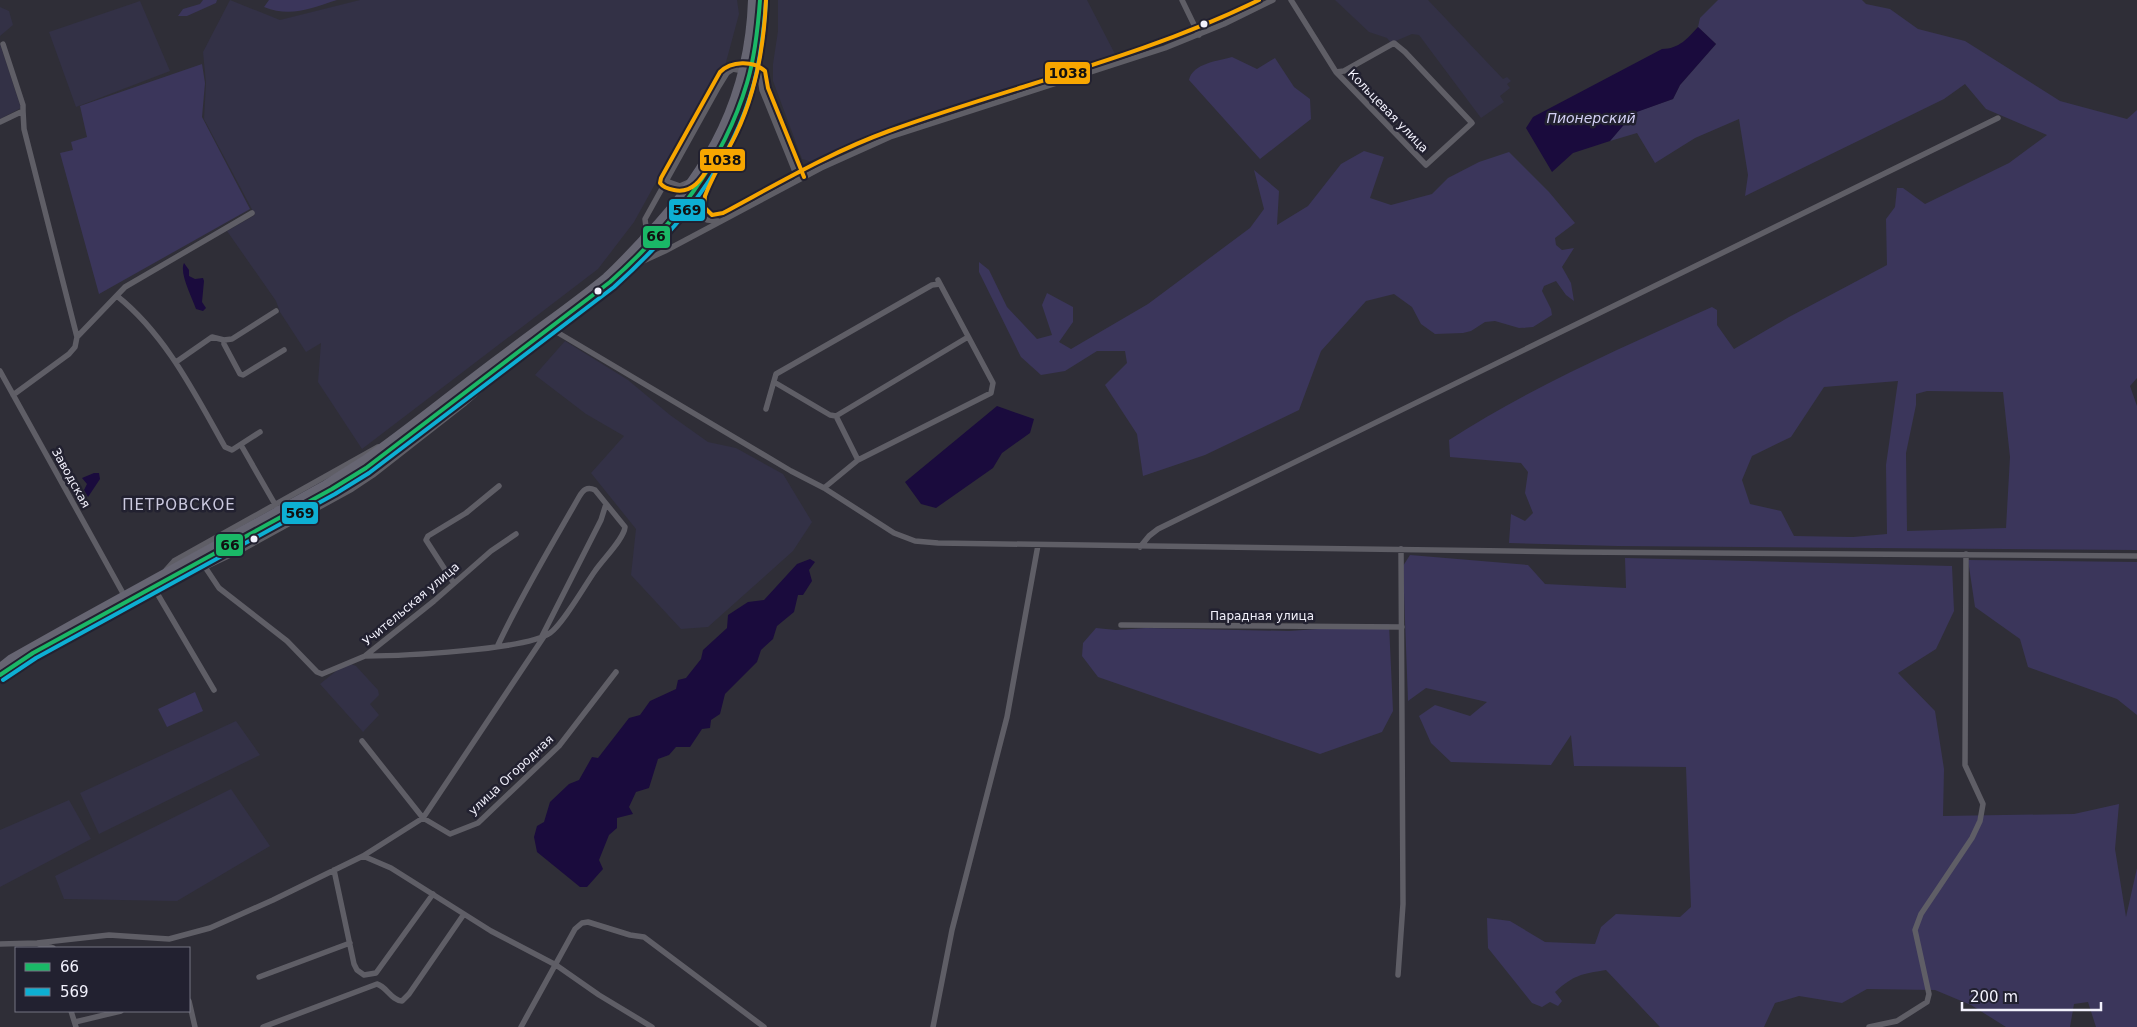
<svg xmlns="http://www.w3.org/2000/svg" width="2137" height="1027" viewBox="0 0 2137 1027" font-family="'DejaVu Sans',sans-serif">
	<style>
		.built { fill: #333146 }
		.green { fill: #3b365b; fill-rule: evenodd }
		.water { fill: #1a0b3d }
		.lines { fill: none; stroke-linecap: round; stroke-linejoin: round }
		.minor { stroke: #5f5e66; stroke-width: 5.5 }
		.highway { stroke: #666572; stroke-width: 8 }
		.bus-1-casing { stroke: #222130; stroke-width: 8 }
		.bus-2-casing { stroke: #222130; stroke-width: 8 }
		.bus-3-casing { stroke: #222130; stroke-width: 8 }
		.bus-1 { stroke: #1ab867; stroke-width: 4 }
		.bus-2 { stroke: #0dafd3; stroke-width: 4 }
		.bus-3 { stroke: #f7a600; stroke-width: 4 }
		.bus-dot { fill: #f2f1fc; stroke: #222130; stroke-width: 2 }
		.labels { text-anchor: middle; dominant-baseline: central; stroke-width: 5; stroke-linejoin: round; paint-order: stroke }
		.street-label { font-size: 12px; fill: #f2f1fc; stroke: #222130 }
		.water-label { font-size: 14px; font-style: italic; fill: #d3d0f5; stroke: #222130 }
		.quarter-label { font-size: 15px; letter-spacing: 1px; fill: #cbc9df; stroke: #222130 }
		.line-badge { stroke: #222130; stroke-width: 2 }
		.pale-badge-label { font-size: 14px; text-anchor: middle; font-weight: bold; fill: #111 }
	</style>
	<rect width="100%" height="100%" fill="#2f2e37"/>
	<path class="built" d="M230,0L280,20L360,0H737L739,14L725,66L717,72L634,222L598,269L362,449L318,382L321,343L306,352L280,312L276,301L227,231L255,215L204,119L206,83L203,52Z
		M778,0H1087L1115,54L898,123L812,162L802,159L773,81V64L778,31Z
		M1335,0H1428L1503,79L1507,77L1511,81L1507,84L1510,88L1500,96L1504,102L1481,118L1419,35L1412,34L1391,43L1387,38L1369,32Z
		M140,1L170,71L76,107L49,32Z
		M0,7L9,11L13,25L0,36Z
		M0,44L21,108L0,119Z
		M565,341L628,380L670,415L708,442L736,448L783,474L812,522L793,551L708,627L681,629L631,575L636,529L591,473L624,436L586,414L535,375Z
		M351,664L356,666L378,690L379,695L370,704L379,715L363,732L320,684L341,667Z
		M236,721L260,755L99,834L80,793Z
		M231,789L270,846L177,901L64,899L55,876Z
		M69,800L91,839L0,887V830Z"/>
	<path class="green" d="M203,0H217L216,3L187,16H178L183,9L200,4Z
		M269,0H337C311,8 291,18 264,7Z
		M1718,0H1862L1866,4L1890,9L1918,29L1965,41L2060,101L2127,119L2137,110V378L2130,386L2137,406V550L1617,546L1509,543L1511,514L1525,521L1533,513L1525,493L1528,472L1521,463L1450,457L1449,440C1531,387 1623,347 1712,307L1717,310V325L1734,349L1789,317L1887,265L1886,219L1895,207L1897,188H1903L1925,204L2009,163L2047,135L1986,109L1965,84L1944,99L1745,196L1748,175L1739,119L1695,138L1655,163L1637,133L1610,141L1633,113L1673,99L1680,85L1716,44L1698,27L1700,18ZM1898,381L1886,465L1887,534L1853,537L1794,536L1781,511L1750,504L1742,480L1752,456L1791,437L1824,387ZM1927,391L2003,392L2010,457L2006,528L1907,531L1906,453L1916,405V394Z
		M1232,57L1257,69L1275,58L1294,87L1310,99L1311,119L1260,159L1189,80C1193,63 1218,61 1232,57Z
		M202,64L205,83L202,117L250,209L99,294L60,153L73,150L71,142L87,137L80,106Z
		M1364,151L1384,157L1370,198L1391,205L1432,194L1448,178L1479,162L1509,152L1549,192L1575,223L1555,238L1556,245L1562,250L1574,248L1562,267L1571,283L1574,301L1566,295L1556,281L1544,286L1542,291L1551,309L1552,315L1533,327L1519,328L1495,321L1485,322L1471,331L1463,333L1435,334L1421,324L1412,307L1394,294L1366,301L1321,351L1299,410L1205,455L1143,476L1137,434L1105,385L1127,363L1125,351H1097L1065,371L1041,375L1021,357L979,272V262L989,270L1007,307L1037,339L1052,335L1042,305L1047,293L1073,307V322L1059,342L1071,349L1148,304L1250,228L1264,209L1254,170L1279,191L1277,225L1308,206L1341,164Z
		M1410,555L1528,565L1545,584L1626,588L1625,558L1952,566L1954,611L1936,649L1898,673L1935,711L1944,769L1943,816L2074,814L2119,804L2115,849L2126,917L2137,868V1027H2096L2088,1002L2074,1004L2070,1027H2006L1971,1005L1935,990L1867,989L1842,1003L1799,996L1775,1003L1764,1027H1660L1606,970C1581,974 1574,975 1555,992L1562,1001L1558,1006L1550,1002L1542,1007L1532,1003L1488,948L1487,918L1510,921L1545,942L1595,944L1601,927L1616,914L1680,917L1691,907L1686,767L1574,766L1571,735L1551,765L1451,762L1431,743L1419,716L1435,705L1470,716L1487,702L1426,688L1408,701L1403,566Z
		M1968,560L2137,562V715L2117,699L2028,667L2020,639L1975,607Z
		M1389,624L1393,711L1382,732L1320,754L1098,677L1082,656L1083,643L1096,628L1116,630L1146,628L1289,631Z
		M195,692L203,711L167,727L158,709Z"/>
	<path class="water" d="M1698,27L1716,44L1680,85L1673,99L1634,113L1610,141L1573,153L1552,172L1526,128L1533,117L1662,49C1679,49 1688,38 1698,27Z
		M184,263L189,270V276L195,279L203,278L204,281L202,302L206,308L203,311L196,309C192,297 179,273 184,263Z
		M997,406L1034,419L1030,433L1002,453L993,468L936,508L921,504L905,482Z
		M94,473H99L100,479L88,497L84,490L87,484L82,478Z
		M810,559L815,562L809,570L812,581L803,595H798L794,612L777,626L773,639L761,650L757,662L725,694L720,714L711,720L710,728L702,729L690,747H676L669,755L658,759L649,788L636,792L629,807L633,814L617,818V828L609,835L599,860L603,869L587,887H580L537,852L534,837L537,826L544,822L550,802L569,784L579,780L592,757L598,758L629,718L640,715L650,701L676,689L678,680L686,678L701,659L703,650L727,628L728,615L748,602L764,600L797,564Z"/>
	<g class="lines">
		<path class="minor" d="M1182,0L1199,35
			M1291,0L1336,72L1426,165L1472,123L1405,52L1394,43L1344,71L1336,72
			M0,122L23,111V105L3,44
			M666,181L680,186L689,182
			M701,186C697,199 693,211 707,220L718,221
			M643,237L646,227L645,219L719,86L727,73L733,69L760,74L762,90L798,179
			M628,268L665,251L821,168L890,137L1165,48L1224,24L1273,0
			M117,296C166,335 195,394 225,447L232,450L260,432
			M550,328L791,471L824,488L894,533L915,541L938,543L1572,552L2137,556
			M77,337L125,287L252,213
			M224,340V344L240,374L243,375L284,350
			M176,362L212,337L224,340L232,339L276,311
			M0,371L124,595
			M774,382L830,415L836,416
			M13,395L69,354L75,347L77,337L24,129L23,111
			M766,409L776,374L932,285L940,284
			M241,445L276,506
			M858,460L836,416L968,337
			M824,488L858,460L991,393L993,383L938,280
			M1140,547L1149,536L1158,529L1998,118
			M205,567L219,588L287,641L317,672L322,674L365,656L434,601L491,551L516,534
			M166,570L174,561L378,447
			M188,570L205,567L243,549L352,489L373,475L465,403L487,384L497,372
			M453,582L426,540L428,536L466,513L499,486
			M154,588L214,690
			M1121,625L1402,627
			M541,638L601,520L606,504
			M365,656C400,656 526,650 550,633C563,624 585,585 595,571C603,559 624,539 625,527L595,490C587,486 583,490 579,497C551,546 522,594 498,645
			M362,741L423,818L450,834L478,823L559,746L616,672
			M363,856L391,868L491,931L556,965L599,995L652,1027
			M334,870L354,964L357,970L364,975L376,973L433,894
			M0,944L37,943L109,935L169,939L210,928L273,900L363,856L423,818L545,635
			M39,944L53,948
			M1398,975L1403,904L1401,549
			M259,977L350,943
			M189,1001L195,1027
			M71,1011L76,1027
			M75,1022L121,1011
			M263,1027L377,984C387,987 391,1000 402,1001L409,994L464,914
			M521,1027L575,929L582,923L588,922L630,935L644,937L764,1027
			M933,1027L952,930L1007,717L1038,545
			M1869,1027L1897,1021L1927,1002L1929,994L1915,930L1921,914L1972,838L1980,821L1983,804L1965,765L1966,554"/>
		<path class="highway" d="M0,667L10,659L74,623L326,484L364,460C411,427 454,391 500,357C535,330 572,305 606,277C620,264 633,250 646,236C710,169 749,95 752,0
			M0,675L33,653L332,489L366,468C419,430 469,390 520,351C550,328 581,306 610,282C697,210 757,115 760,0"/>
		<defs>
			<path id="bus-1" d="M0,675L33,653L332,489L366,468L610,282C672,227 723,164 747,83C755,56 758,28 760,0"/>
			<path id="bus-2" d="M3,680L36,658L335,494L369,473L614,287C676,231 732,166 754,83C761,56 764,28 766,1"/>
			<path id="bus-3" d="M766,0C764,46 756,92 736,134C726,155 713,174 705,196L704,207L712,215L723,213C777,184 831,152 889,131C1012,86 1141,58 1259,0
				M710,165C702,179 692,194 674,190C668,189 663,187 660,183L661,178L720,72C731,61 753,60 765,71L768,88L804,177"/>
		</defs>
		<use href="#bus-1" class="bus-1-casing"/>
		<use href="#bus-2" class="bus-2-casing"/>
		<use href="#bus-3" class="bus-3-casing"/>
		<use href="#bus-1" class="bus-1"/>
		<use href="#bus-2" class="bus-2"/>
		<use href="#bus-3" class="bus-3"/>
	</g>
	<g class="bus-dot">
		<circle cx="1204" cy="24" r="4.5"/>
		<circle cx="598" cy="291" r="4.5"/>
		<circle cx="254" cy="539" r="4.5"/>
	</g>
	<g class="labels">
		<g class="street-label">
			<text transform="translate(1388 111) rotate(46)">Кольцевая улица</text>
			<text transform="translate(71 478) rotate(61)">Заводская</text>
			<text transform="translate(411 604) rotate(-40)">Учительская улица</text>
			<text x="1262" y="616">Парадная улица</text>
			<text transform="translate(511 775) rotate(-43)">улица Огородная</text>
		</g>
		<g class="water-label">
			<text x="1591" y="118">Пионерский</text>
		</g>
		<g class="quarter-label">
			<text x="179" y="505">ПЕТРОВСКОЕ</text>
		</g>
	</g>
	<g class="line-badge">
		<rect x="1044" y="61" width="47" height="24" rx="5" fill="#f7a600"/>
		<rect x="699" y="148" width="47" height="24" rx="5" fill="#f7a600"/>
		<rect x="668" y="198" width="38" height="24" rx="5" fill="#0dafd3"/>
		<rect x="642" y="225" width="29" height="24" rx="5" fill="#1ab867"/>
		<rect x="281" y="501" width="38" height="24" rx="5" fill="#0dafd3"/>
		<rect x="215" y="533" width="29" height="24" rx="5" fill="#1ab867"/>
	</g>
	<g class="pale-badge-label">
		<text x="1068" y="78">1038</text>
		<text x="722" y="165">1038</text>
		<text x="687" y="215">569</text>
		<text x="656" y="241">66</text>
		<text x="300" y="518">569</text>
		<text x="230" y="550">66</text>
	</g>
	<rect x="15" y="947" width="175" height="65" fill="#222130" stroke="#757482"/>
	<rect x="25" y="963" width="25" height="8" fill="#1ab867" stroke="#757482"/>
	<text x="60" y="972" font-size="15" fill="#f2f1fc">66</text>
	<rect x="25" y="988" width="25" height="8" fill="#0dafd3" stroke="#757482"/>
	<text x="60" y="997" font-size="15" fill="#f2f1fc">569</text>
	<path d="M1962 1002v8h139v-8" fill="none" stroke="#f2f1fc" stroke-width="2.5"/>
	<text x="1970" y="1002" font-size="15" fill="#f2f1fc" stroke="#222130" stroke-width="4" paint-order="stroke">200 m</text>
</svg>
